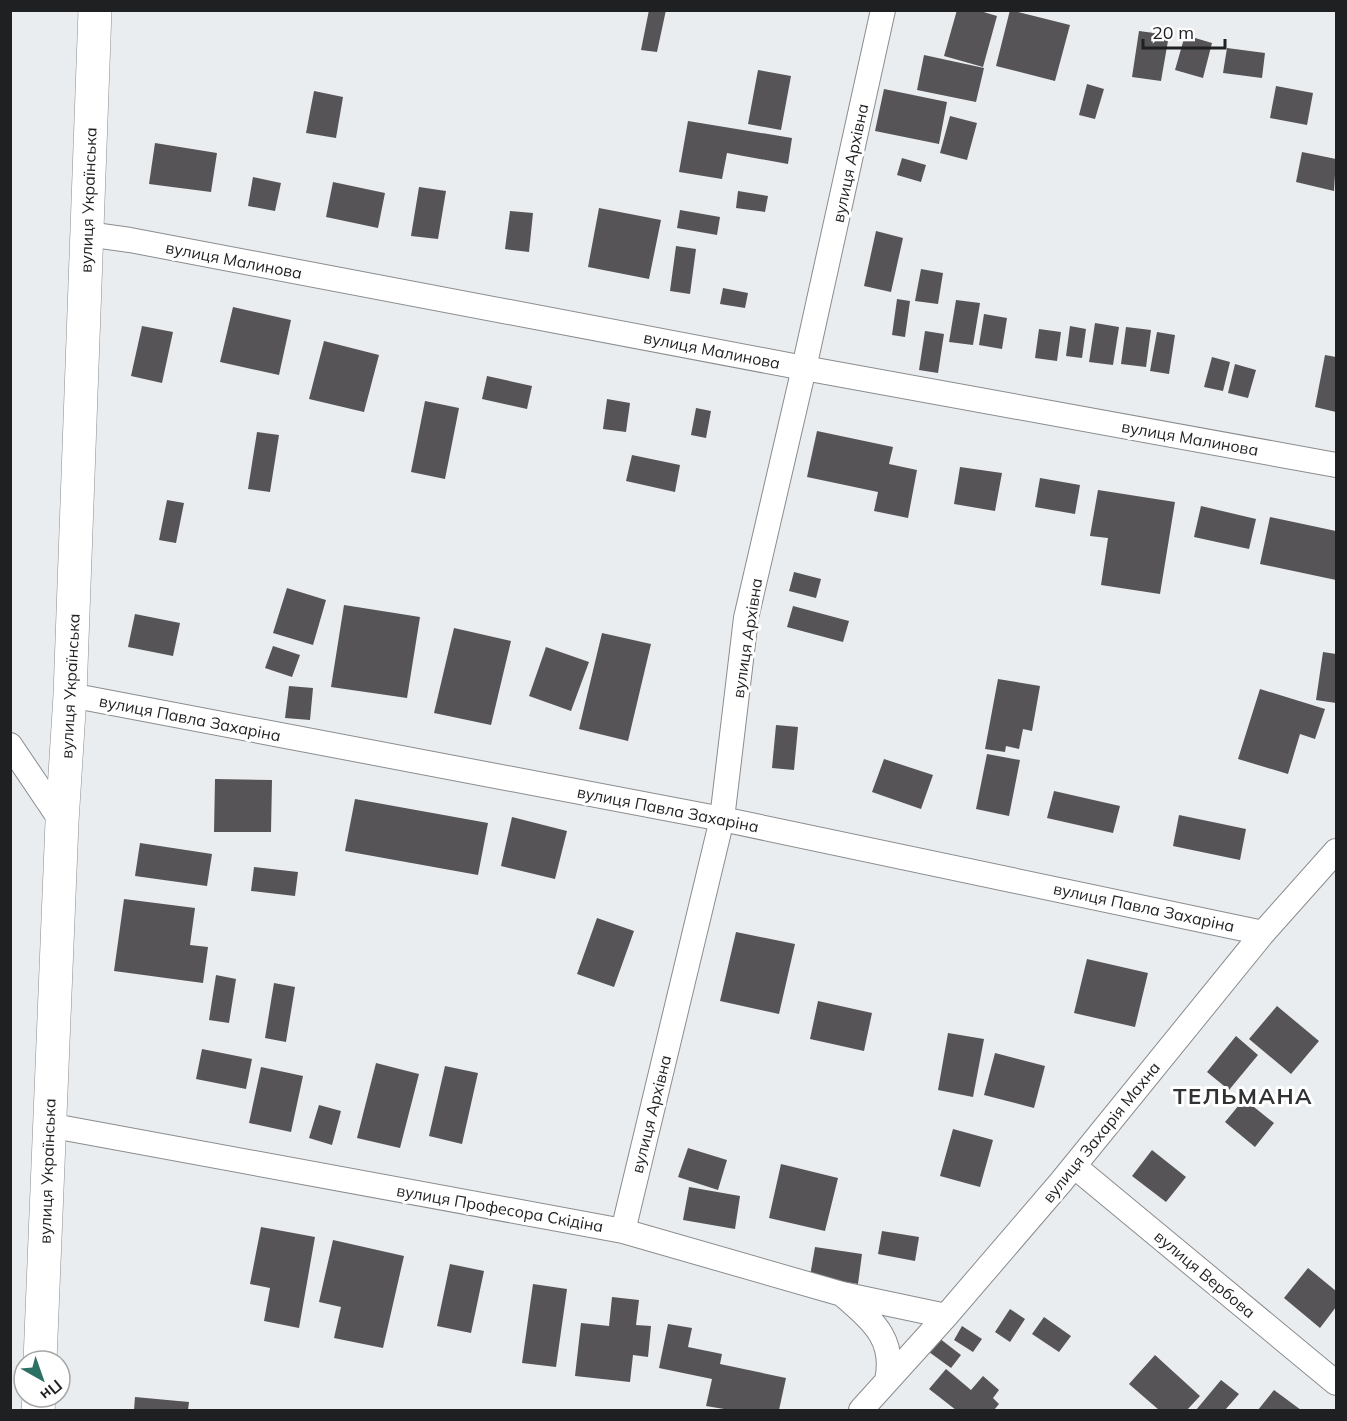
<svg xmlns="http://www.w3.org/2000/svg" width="1347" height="1421" viewBox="0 0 1347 1421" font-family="Mulish,sans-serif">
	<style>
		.building { fill: #565456 }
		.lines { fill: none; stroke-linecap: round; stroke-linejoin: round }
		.street-casing { stroke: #8a8c8e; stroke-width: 26 }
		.secondary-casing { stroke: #8a8c8e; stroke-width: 34 }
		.street { stroke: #fff; stroke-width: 24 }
		.secondary { stroke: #fff; stroke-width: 33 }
		.labels { text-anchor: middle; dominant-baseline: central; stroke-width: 6; stroke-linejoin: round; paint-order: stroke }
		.street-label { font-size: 16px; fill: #1f2021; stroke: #fff }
		.district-label { font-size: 22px; font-weight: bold; letter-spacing: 1.5px; fill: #303234; stroke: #fff }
	</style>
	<rect width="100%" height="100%" fill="#eaedef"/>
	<path class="building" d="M649,10H666L657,52L641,50Z
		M957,10H977L997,16L983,67L944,56Z
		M1010,10L1070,25L1055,81L996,66Z
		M1139,31L1169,35L1161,81L1132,77Z
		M1185,35L1212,43L1203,78L1175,70Z
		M1227,48L1265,53L1262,78L1223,73Z
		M924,55L984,68L976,102L917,90Z
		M758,70L791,76L781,130L748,124Z
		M1087,84L1104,89L1095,119L1079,115Z
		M1276,86L1313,93L1307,125L1270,118Z
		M884,89L947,102L939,144L875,131Z
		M314,91L343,97L336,138L306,133Z
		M950,116L977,123L967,160L940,153Z
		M688,121L792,138L788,164L727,153L722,179L679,172Z
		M155,143L217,153L211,192L149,184Z
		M1302,152L1336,159L1334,191L1296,182Z
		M902,158L926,165L921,182L897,175Z
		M253,177L281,183L275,211L248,206Z
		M333,182L385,193L378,228L326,217Z
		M419,187L446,191L438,239L411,236Z
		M738,191L768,196L765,212L736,208Z
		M599,208L661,220L649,279L588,267Z
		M680,210L720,217L717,235L677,228Z
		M510,211L533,213L529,252L505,249Z
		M876,231L903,238L891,292L864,286Z
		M676,246L696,249L690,294L670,291Z
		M921,269L943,273L938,304L915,301Z
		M723,288L748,293L745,308L720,304Z
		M897,299L910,301L905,337L892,335Z
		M956,300L980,303L973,345L949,342Z
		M233,307L291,320L279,375L220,362Z
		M984,314L1007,318L1002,349L979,345Z
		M1095,323L1119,327L1113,365L1089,362Z
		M142,326L173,332L162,383L131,376Z
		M1070,326L1086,329L1082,358L1066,356Z
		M1126,327L1151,330L1146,367L1121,364Z
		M1039,329L1061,332L1057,361L1035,358Z
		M925,331L944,334L938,373L919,370Z
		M1157,332L1175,335L1169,374L1150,371Z
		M324,341L379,355L364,412L309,399Z
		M1325,355L1336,357V412L1315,407Z
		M1212,357L1230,362L1223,391L1204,387Z
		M1235,364L1256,370L1248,398L1228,393Z
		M487,376L532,386L527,409L482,399Z
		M607,399L630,403L626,432L603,429Z
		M425,401L459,408L445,479L411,472Z
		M696,408L711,411L706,438L691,435Z
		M817,431L893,447L889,464L917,470L908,518L874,511L878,492L807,477Z
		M257,432L279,435L270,492L248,489Z
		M632,455L680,465L675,492L626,481Z
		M960,467L1002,473L995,511L954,504Z
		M1040,478L1080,485L1075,514L1035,507Z
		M1098,490L1175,502L1160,594L1101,585L1108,538L1090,536Z
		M167,500L184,503L176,543L159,540Z
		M1201,506L1256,519L1249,549L1194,537Z
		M1270,517L1336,531V580L1260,564Z
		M794,572L821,579L816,598L789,591Z
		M287,588L326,600L313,645L273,633Z
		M344,605L420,617L407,698L331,687Z
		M793,606L849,621L843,642L787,627Z
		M135,614L180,623L173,656L128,647Z
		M454,628L511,641L491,725L434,713Z
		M602,633L651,644L628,741L579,729Z
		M273,646L300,655L292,677L265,668Z
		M546,647L589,662L571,711L529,696Z
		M1323,652L1336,654V703L1316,700Z
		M998,679L1040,686L1032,731L1023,729L1019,749L1006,746L1005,752L985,749Z
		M289,686L313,688L310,720L285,718Z
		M1260,689L1325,709L1315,739L1300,734L1288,774L1238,759Z
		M776,725L798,727L794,770L772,768Z
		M987,754L1020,760L1009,816L976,809Z
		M884,759L933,775L921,809L872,792Z
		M215,779L272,780L271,832H214Z
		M1054,791L1120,806L1113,833L1047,818Z
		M355,799L488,823L478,875L345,851Z
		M1179,815L1246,829L1240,860L1173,846Z
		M512,817L567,831L555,879L501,866Z
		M140,843L212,854L207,886L135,876Z
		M254,867L298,872L295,896L251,891Z
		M124,899L195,908L190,945L208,947L203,983L114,971Z
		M597,918L634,931L614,987L577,974Z
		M736,932L795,944L779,1014L720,1001Z
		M1087,959L1148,973L1135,1027L1074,1013Z
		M216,975L236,979L229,1023L209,1020Z
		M274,983L295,987L286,1042L265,1038Z
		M818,1001L872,1013L864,1051L810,1039Z
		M1277,1006L1319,1041L1291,1074L1249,1039Z
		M948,1033L984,1039L973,1097L938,1090Z
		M1236,1036L1258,1055L1229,1090L1207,1072Z
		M202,1049L252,1059L246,1089L196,1079Z
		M995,1053L1045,1066L1034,1108L984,1095Z
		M376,1063L419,1074L400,1148L357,1138Z
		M445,1066L478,1073L462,1144L429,1136Z
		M261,1067L303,1076L291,1132L249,1123Z
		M1244,1099L1274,1123L1255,1147L1225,1122Z
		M319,1105L341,1111L332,1145L309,1138Z
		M953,1129L993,1140L980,1187L940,1176Z
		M688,1148L727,1160L718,1190L678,1177Z
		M1152,1150L1186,1177L1166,1202L1132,1176Z
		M781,1164L838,1178L825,1231L769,1218Z
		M689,1187L740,1196L735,1229L683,1220Z
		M261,1227L315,1237L299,1328L264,1321L270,1288L250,1284Z
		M882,1231L919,1237L915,1261L878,1254Z
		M333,1240L404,1256L383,1348L334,1338L341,1307L319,1302Z
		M815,1247L862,1254L858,1284L810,1276Z
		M450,1264L484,1271L471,1333L437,1326Z
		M1308,1268L1336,1291V1307L1320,1328L1284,1298Z
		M533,1284L567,1289L556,1367L522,1363Z
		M612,1297L639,1300L636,1325L651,1326L648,1357L633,1355L630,1382L575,1376L581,1323L609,1326Z
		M1010,1309L1025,1319L1010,1342L995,1332Z
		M1044,1317L1071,1336L1059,1352L1032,1334Z
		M668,1324L692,1328L688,1347L722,1354L720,1364L786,1378L779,1410H730L706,1406L712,1379L659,1368Z
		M962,1326L982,1339L973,1352L954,1340Z
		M939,1338L961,1355L951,1368L929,1352Z
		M1155,1355L1200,1396L1187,1410H1159L1129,1384Z
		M946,1369L971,1390L983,1376L999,1390L993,1398L999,1404L994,1410H956L929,1389Z
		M1221,1380L1239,1394L1225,1410H1196Z
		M1274,1390L1301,1410H1258Z
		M135,1397L189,1402L188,1410H134Z"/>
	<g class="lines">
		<defs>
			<path id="street" d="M87,234L130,240L804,368L1336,465
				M70,695L722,819L1263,933
				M10,745L62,822
				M48,1125L623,1231L842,1294L946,1316
				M1074,1166L1336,1383
				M623,1231L722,819L746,618L804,368L883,10
				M842,1294C872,1321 896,1338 887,1381
				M861,1410L946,1316L1061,1182L1263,933L1336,851"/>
			<path id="secondary" d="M40,1361L62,822L70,695L95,10
				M38,1410L39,1397"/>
		</defs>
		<use href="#street" class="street-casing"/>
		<use href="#secondary" class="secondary-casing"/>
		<use href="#street" class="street"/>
		<use href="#secondary" class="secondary"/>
	</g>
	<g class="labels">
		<g class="street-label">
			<text transform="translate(850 163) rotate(-78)">вулиця Архівна</text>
			<text transform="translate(88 200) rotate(-88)">вулиця Українська</text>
			<text transform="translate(234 260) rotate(11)">вулиця Малинова</text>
			<text transform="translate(712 350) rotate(11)">вулиця Малинова</text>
			<text transform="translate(1190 438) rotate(10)">вулиця Малинова</text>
			<text transform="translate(747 638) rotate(-81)">вулиця Архівна</text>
			<text transform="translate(70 686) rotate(-87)">вулиця Українська</text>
			<text transform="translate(190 718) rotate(11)">вулиця Павла Захаріна</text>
			<text transform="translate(668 809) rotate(11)">вулиця Павла Захаріна</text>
			<text transform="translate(1144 907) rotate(12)">вулиця Павла Захаріна</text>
			<text transform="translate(651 1114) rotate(-76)">вулиця Архівна</text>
			<text transform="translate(1101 1132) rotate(-51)">вулиця Захарія Махна</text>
			<text transform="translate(47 1171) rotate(-88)">вулиця Українська</text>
			<text transform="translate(500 1208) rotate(10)">вулиця Професора Скідіна</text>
			<text transform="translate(1205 1274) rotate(40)">вулиця Вербова</text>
		</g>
		<g class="district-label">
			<text x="1243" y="1096">ТЕЛЬМАНА</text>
		</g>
	</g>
	<rect width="1347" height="1421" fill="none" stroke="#1f2021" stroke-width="24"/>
	<g transform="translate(42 1379) rotate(140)"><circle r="28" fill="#ffffff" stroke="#a5a6a6" stroke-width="1.5"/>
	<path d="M0-4.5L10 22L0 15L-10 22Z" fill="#2d7164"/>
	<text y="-9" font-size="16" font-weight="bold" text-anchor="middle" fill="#1f2021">Пн</text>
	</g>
	<path d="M1143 39v9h82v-9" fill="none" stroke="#1f2021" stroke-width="3"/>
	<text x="1152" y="39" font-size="18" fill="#1f2021" stroke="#ffffff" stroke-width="4.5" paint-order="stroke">20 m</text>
</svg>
